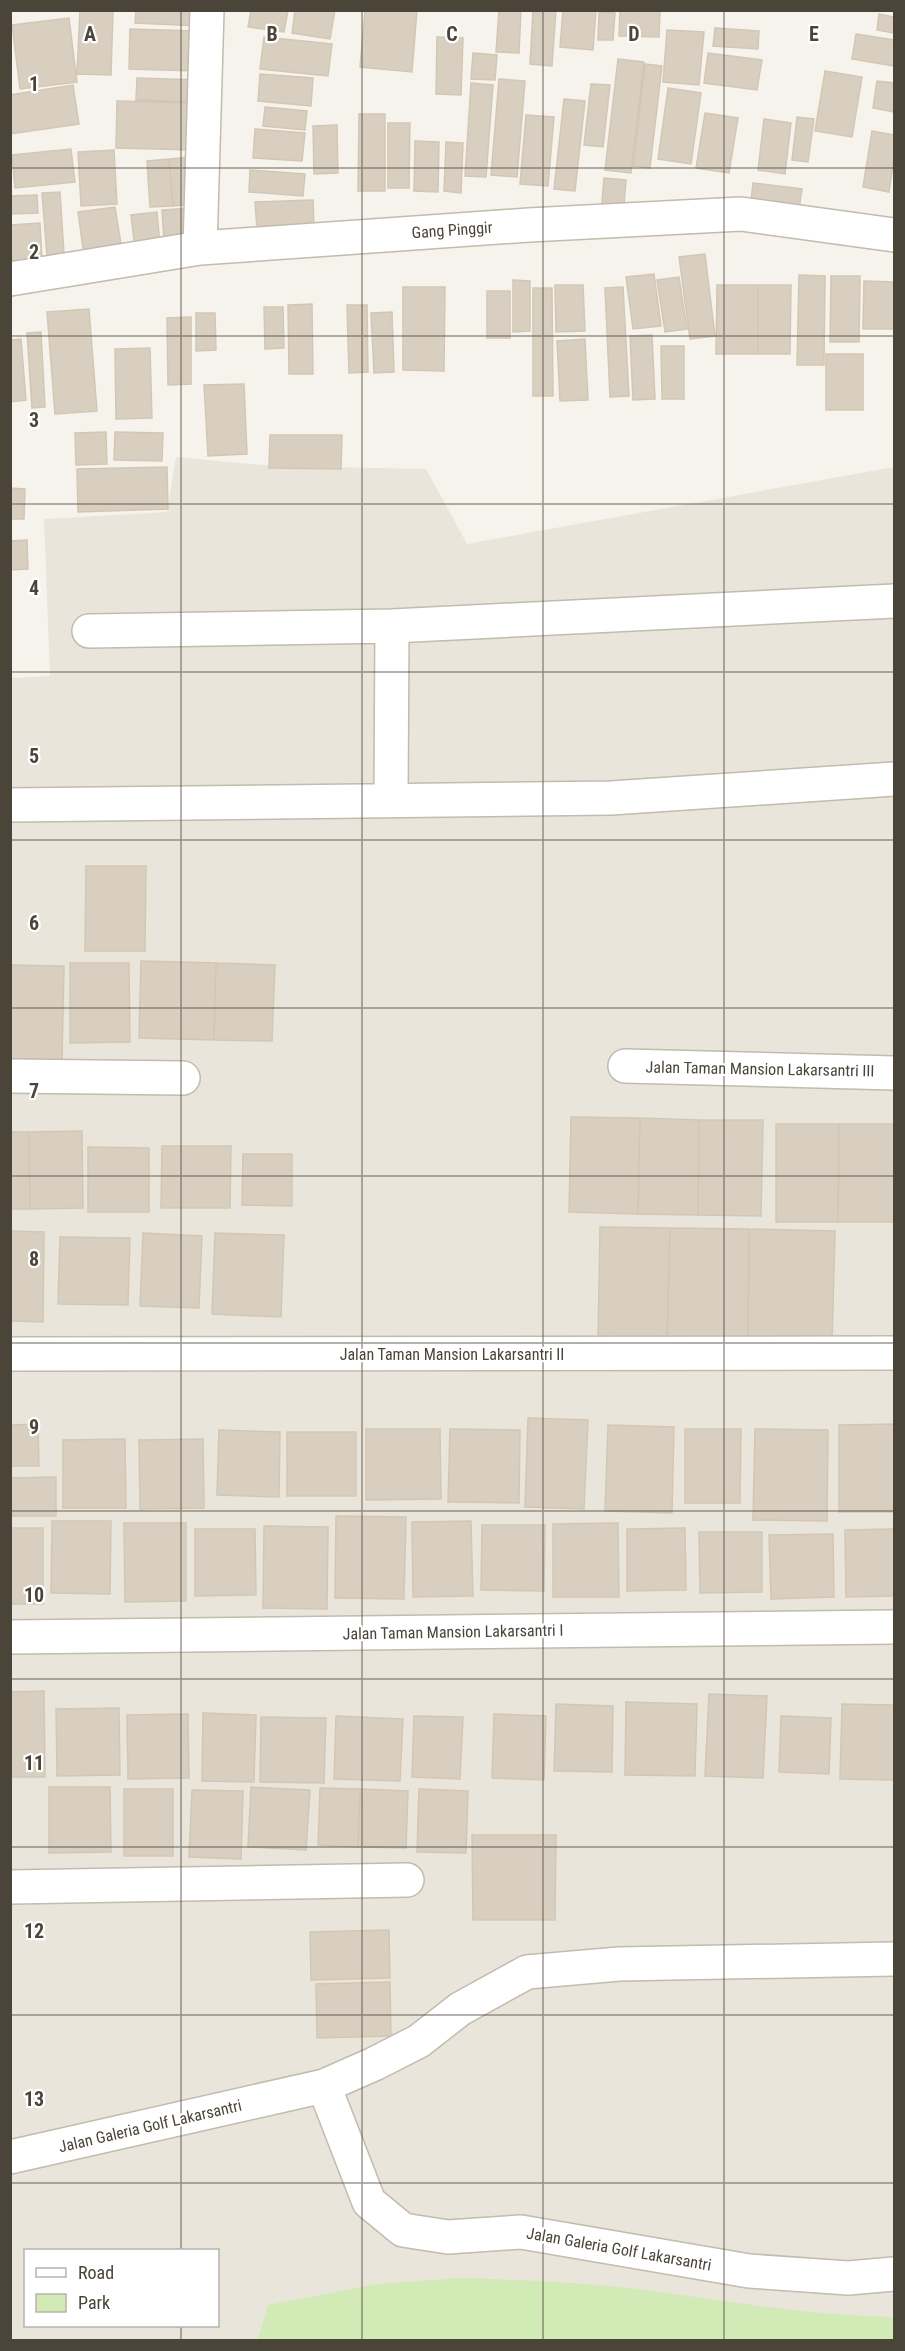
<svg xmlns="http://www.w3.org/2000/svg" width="905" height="2351" viewBox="0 0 905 2351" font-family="'Roboto Condensed',sans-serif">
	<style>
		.residential { fill: #eae5da; fill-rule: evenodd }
		.green { fill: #d2eab5 }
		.building { fill: #d8cfc1; stroke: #d3c7b4; stroke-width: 1.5 }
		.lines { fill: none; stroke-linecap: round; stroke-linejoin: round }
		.minor-casing { stroke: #c2bbae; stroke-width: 36 }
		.minor { stroke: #fff; stroke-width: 33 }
		.grid { fill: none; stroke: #4b4439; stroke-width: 1.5; stroke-opacity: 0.55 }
		.labels { text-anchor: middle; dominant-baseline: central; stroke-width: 4.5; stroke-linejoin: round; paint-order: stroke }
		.street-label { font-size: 16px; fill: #4b4439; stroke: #fff }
		.grid-label { font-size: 20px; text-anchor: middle; font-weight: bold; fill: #4b4439; stroke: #fff; stroke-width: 4.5; stroke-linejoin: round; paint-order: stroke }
	</style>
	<rect width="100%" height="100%" fill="#f6f3ec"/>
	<path class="residential" d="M176,457L273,466L426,469L467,544L894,467V2340H11L10,678L50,676L44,519L167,512ZM26,2250H218V2326H26Z"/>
	<path class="green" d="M459,2278C518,2280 578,2282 637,2289C723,2300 807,2316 894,2317V2340H258L268,2305L378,2284Z"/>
	<path class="building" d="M80,10H113L111,75L77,74Z
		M136,10H200L199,26L135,23Z
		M251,10H288L284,32L248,27Z
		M295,10H335L330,39L292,33Z
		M365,10H417L412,72L360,67Z
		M499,10H521L519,53L496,52Z
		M533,10H556L552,66L530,64Z
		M563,10H596L593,50L560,47Z
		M620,10H660L659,37L619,36Z
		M599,12L615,13L613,40H598Z
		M879,14L894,17V33L877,30Z
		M69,18L77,82L20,89L12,25Z
		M715,28L759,31L758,49L713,46Z
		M130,29L196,31L195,71L129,69Z
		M667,30L704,32L699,85L663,82Z
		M856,34L894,40V66L852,59Z
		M264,37L332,44L328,76L260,69Z
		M437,37L463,38L461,95L436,94Z
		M473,53L497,55L495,80L471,79Z
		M708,53L762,60L757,90L704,83Z
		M618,59L644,62L631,173L605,170Z
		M645,64L662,66L650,168L633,166Z
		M825,71L862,77L852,137L815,131Z
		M260,74L313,78L311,106L258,101Z
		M137,78L200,80V102L136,100Z
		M499,79L525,81L517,177L491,175Z
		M877,81L894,83V112L873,108Z
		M471,83L493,85L486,177L465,176Z
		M591,84L610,85L603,147L584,145Z
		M73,85L79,124L10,134V95Z
		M668,88L701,93L691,164L658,159Z
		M564,99L585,101L575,191L554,189Z
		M117,101L196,103L194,150L116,148Z
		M265,107L307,111L305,130L263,126Z
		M705,113L738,118L729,173L696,168Z
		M359,114H385V191H358Z
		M526,115L554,117L548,186L520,184Z
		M797,117L814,119L808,162L792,160Z
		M764,119L791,123L785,174L758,170Z
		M388,123H410L409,188H388Z
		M337,125L338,173L314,174L313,126Z
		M255,129L305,133L302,161L253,158Z
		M872,131L894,135V158L889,192L863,187Z
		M415,141L439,142L438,192L414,191Z
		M446,142L463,143L461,193L444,191Z
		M71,149L75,182L15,188L12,155Z
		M114,150L117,204L81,206L78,152Z
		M192,157L196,204L173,206L169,159Z
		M169,159L173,206L150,207L147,161Z
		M250,170L305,174L303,196L249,192Z
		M604,178L626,180L623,217L601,215Z
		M753,183L802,189L798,216L750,210Z
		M60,192L64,254L47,256L42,193Z
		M37,195L38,213L10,214V196Z
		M313,200L314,226L257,229L255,202Z
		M115,207L122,250L84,256L78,212Z
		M193,208L196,240L164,242L162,210Z
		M157,212L160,246L135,249L131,215Z
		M40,223L42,261L10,263V225Z
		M705,254L715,336L690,339L679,257Z
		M654,274L661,326L633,329L626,277Z
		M799,275L825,276L824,365H797Z
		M831,276H860L859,342H830Z
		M679,277L687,329L665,332L657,280Z
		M513,280L530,281V331L513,332Z
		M864,281L894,282V329H863Z
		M555,285H583L585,331L556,332Z
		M717,285H758V354H716Z
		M758,285H791L790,354H758Z
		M403,287H445L444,371L403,370Z
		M623,287L629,396L610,397L605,288Z
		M533,288H552L553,396H533Z
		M487,291H510V338H487Z
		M312,304L313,374H289L288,305Z
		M347,305H367L368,372L349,373Z
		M264,307H283L284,348L265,349Z
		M89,309L97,411L55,414L47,312Z
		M392,312L394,372L374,373L371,313Z
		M196,313H215L216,350L196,351Z
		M191,317V384L168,385L167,318Z
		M41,332L45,407L32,408L27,333Z
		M652,335L655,399L633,400L630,336Z
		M21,339L26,400L10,402V340Z
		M585,339L588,400L560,401L557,341Z
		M661,346H684V399H662Z
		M150,348L152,418L116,419L115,349Z
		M826,354H863V410H826Z
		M244,384L247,454L208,456L204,385Z
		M106,432L107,464L76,465L75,433Z
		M115,432L163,433L162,461L114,460Z
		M270,435H342L341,469L269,468Z
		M167,467L168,509L78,512L77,469Z
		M10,488L25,489L24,519H10Z
		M27,540L28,569L10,570V541Z
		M86,866H146L145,951H85Z
		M141,961L216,963L214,1040L139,1038Z
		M70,963H129L130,1042L70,1043Z
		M216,963L275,965L272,1041L214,1040Z
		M10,965L64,966L62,1060L10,1059Z
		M571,1117L640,1118L638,1214L569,1212Z
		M640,1118L699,1120L698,1215L638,1214Z
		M699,1120H763L761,1216L698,1215Z
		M776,1124H839L838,1222H776Z
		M839,1124H894V1222H838Z
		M82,1131L83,1208L30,1209L29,1132Z
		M10,1132H29L30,1209H10Z
		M162,1146H231L230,1208H161Z
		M88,1147L149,1148V1212H88Z
		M243,1154H292V1206L242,1205Z
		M600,1227L670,1228L667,1342L598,1340Z
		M670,1228L749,1229L748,1343L667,1342Z
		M749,1229L835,1231L832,1344L748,1343Z
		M10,1231L44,1232L43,1322L10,1321Z
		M143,1233L202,1236L199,1308L140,1306Z
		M215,1233L284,1235L281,1317L212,1314Z
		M60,1237L130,1238L128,1305L58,1304Z
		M528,1418L588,1420L584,1509L525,1507Z
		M38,1424L39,1466H10V1425Z
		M894,1424V1512H839V1425Z
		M608,1425L674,1427L672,1513L605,1511Z
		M366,1429H440L441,1499L366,1500Z
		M450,1429L520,1430L519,1503L448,1502Z
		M685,1429H741L740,1503H685Z
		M755,1429L828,1430L827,1521L753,1520Z
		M219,1430L280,1432L279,1497L217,1495Z
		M287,1432H356V1496H287Z
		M125,1439L126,1508H63V1440Z
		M203,1439L204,1508L140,1509L139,1440Z
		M56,1477V1516H10V1478Z
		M336,1516L406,1517L404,1599L335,1598Z
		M52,1521H111L110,1594L51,1593Z
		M471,1521L473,1596L413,1597L412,1522Z
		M124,1523H186V1601L125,1602Z
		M618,1523L619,1597H553V1524Z
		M482,1525H545L544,1591L481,1590Z
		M264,1526L328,1527L327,1609L263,1608Z
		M10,1528H43V1604H10Z
		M685,1528L686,1590L627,1591V1529Z
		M195,1529H255L256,1595L195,1596Z
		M894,1529V1596L846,1597L845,1530Z
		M699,1532H762V1592L700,1593Z
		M833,1534L834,1597L771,1599L769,1535Z
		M44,1691L45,1777H10V1692Z
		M709,1694L767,1696L763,1778L705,1776Z
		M626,1702L697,1704L695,1776L625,1775Z
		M556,1704L613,1706L612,1772L554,1771Z
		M842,1704L894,1705V1780L840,1779Z
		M119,1708L120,1775L57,1776L56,1709Z
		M203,1713L256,1715L254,1782L202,1781Z
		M188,1714L189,1778L128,1779L127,1715Z
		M494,1714L546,1716L544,1780L492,1778Z
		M336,1716L403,1719L400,1781L334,1779Z
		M414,1716L463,1717L460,1779L412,1777Z
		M781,1716L831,1718L829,1774L779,1772Z
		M261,1717L326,1718L324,1783L260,1782Z
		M49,1787H110L111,1852L49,1853Z
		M251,1787L310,1790L306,1850L248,1847Z
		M320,1788L360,1789L358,1847L318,1845Z
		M124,1789H173V1856H124Z
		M360,1789L408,1791L406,1848L358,1847Z
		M419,1789L468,1791L466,1853L417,1852Z
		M192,1790L243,1791L241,1859L189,1857Z
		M472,1835H556L555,1920H473Z
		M389,1930L390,1978L311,1980L310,1932Z
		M390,1982L391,2036L317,2038L316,1984Z"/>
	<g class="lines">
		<defs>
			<path id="minor" d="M200,248L207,10
				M10,279L200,248L529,225L741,214L894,235
				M89,631L392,626L894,601
				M391,800L392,626
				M10,805L611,798L894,779
				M625,1066L894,1073
				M10,1076L183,1078
				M10,1354L894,1353
				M10,1637L894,1627
				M10,1887L407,1880
				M324,2086L369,2202L403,2230L448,2237L521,2232L749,2271L848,2278L894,2274
				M10,2157L324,2086L374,2064L419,2041L460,2009L527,1972L619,1964L894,1959"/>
		</defs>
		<use href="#minor" class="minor-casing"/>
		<use href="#minor" class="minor"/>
	</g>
	<path class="grid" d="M181,10V2250M362,10V2340M543,10V2340M724,10V2340M10,168H894M10,336H894M10,504H894M10,672H894M10,840H894M10,1008H894M10,1176H894M10,1343H894M10,1511H894M10,1679H894M10,1847H894M10,2015H894M10,2183H894M181,2326V2340"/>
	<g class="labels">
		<g class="street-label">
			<text transform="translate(452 230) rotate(-4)">Gang Pinggir</text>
			<text transform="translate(760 1069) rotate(1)">Jalan Taman Mansion Lakarsantri III</text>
			<text x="452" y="1354">Jalan Taman Mansion Lakarsantri II</text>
			<text transform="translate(453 1632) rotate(-1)">Jalan Taman Mansion Lakarsantri I</text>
			<text transform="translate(150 2126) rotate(-13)">Jalan Galeria Golf Lakarsantri</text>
			<text transform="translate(619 2249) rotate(10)">Jalan Galeria Golf Lakarsantri</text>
		</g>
	</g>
	<g class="grid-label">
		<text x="90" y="41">A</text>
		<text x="272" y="41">B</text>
		<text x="452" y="41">C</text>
		<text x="634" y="41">D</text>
		<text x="814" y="41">E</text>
		<text x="34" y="91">1</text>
		<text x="34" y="259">2</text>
		<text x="34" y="427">3</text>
		<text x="34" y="595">4</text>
		<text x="34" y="763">5</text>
		<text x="34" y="930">6</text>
		<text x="34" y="1098">7</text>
		<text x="34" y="1266">8</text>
		<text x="34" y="1434">9</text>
		<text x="34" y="1602">10</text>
		<text x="34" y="1770">11</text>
		<text x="34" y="1938">12</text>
		<text x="34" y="2106">13</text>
	</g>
	<rect width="905" height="2351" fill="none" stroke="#4b4439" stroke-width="24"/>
	<rect x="24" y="2249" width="195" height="78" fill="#ffffff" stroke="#b7b4b0" stroke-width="1.5"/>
	<rect x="36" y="2268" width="30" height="9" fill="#ffffff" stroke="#b7b4b0" stroke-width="1.5"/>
	<text x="78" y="2279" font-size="18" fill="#4b4439">Road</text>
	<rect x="36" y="2294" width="30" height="18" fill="#d2eab5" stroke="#b7b4b0" stroke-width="1.5"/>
	<text x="78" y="2309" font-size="18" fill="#4b4439">Park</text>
</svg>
